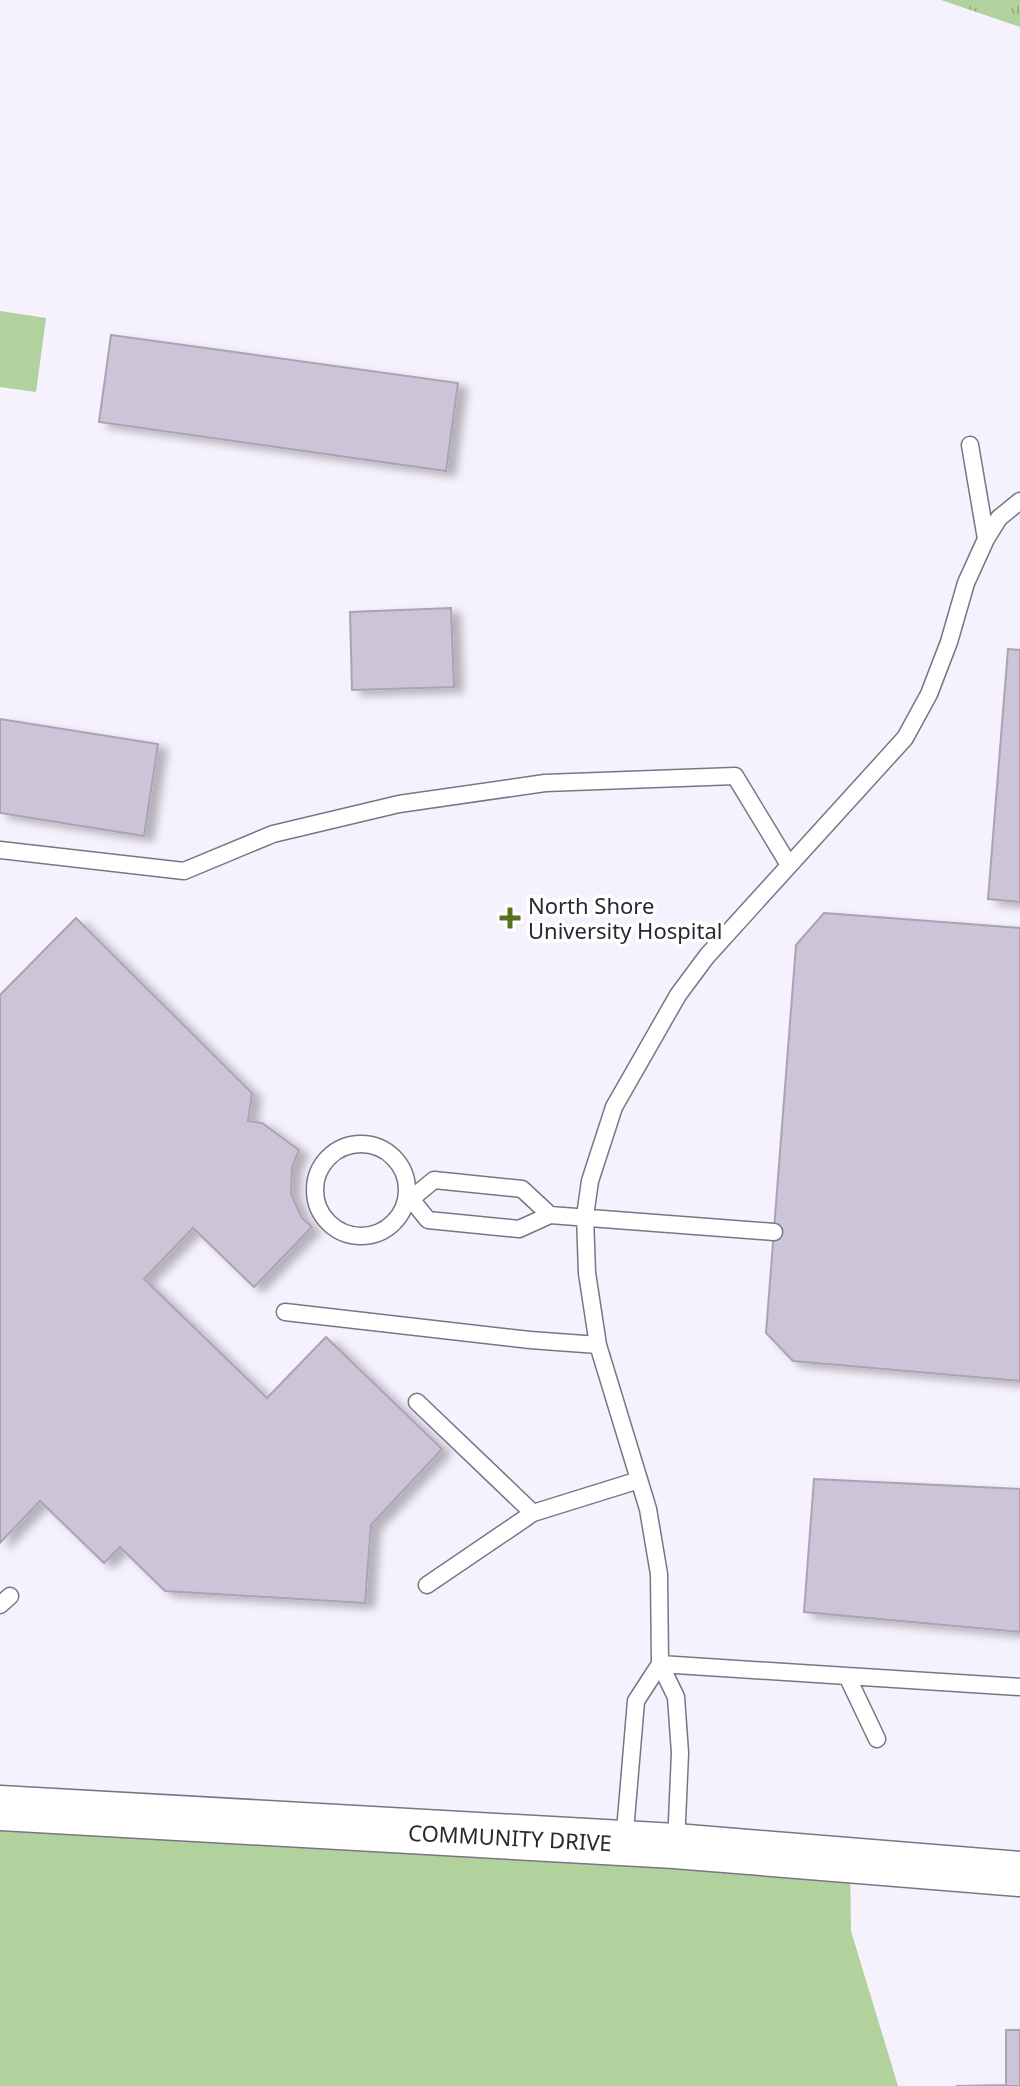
<svg xmlns="http://www.w3.org/2000/svg" width="1020" height="2086" viewBox="0 0 1020 2086" font-family="'Noto Sans',sans-serif">
	<style>
		.grass { fill: #b1d19d }
		.park { fill: url(#park-tufts) }
		.building { fill: #ccc4d7; stroke: #aaa3b5; stroke-width: 2; filter: url(#shadow) }
		.lines { fill: none; stroke-linecap: round; stroke-linejoin: round }
		.service-casing { stroke: #7b7486; stroke-width: 19 }
		.secondary-casing { stroke: #7b7486; stroke-width: 47 }
		.service { stroke: #fff; stroke-width: 16 }
		.secondary { stroke: #fff; stroke-width: 44 }
		.poi-dot { fill: #566f20; stroke: #fff; stroke-width: 3 }
		.labels { text-anchor: middle; dominant-baseline: central; stroke-width: 7; stroke-linejoin: round; paint-order: stroke }
		.poi-label { font-size: 22px; fill: #2a272e; stroke: #fff; text-anchor: start }
		.street-label { font-size: 22px; fill: #2a272e; stroke: #fff }
	</style>
	<defs>
		<pattern id="park-tufts" width="24" height="20" patternUnits="userSpaceOnUse" patternTransform="scale(2)"><rect width="24" height="20" fill="#b1d19d"/><path d="M3 7l-1-3M5 7V3M7 7l1-3M15 17l-1-3M17 17v-4M19 17l1-3" fill="none" stroke="#98b388"/></pattern>
		<filter id="shadow"><feDropShadow dx="9" dy="5" stdDeviation="4" flood-color="#0004"/></filter>
	</defs>
	<rect width="100%" height="100%" fill="#f5f1fd"/>
	<path class="grass" d="M0,311L46,318L36,392L0,387Z
		M0,1808L850,1860L851,1931L898,2086H0Z"/>
	<path class="park" d="M941,0H1020V27Z"/>
	<path class="building" d="M111,335L458,383L446,471L99,422Z
		M451,608L454,687L352,690L350,612Z
		M1008,649L1020,650V902L988,899Z
		M0,719L158,744L144,836L0,813Z
		M824,913L1020,928V1381L793,1361L766,1333L796,945Z
		M76,918L252,1093L248,1121L262,1123L299,1150L292,1167L291,1194L302,1218L312,1227L254,1287L193,1228L144,1279L267,1398L326,1337L442,1449L371,1525L365,1603L165,1591L120,1547L104,1563L40,1501L0,1543V995Z
		M814,1479L1020,1489V1632L804,1612Z
		M1006,2030H1020V2086H956L1006,2085Z"/>
	<g class="lines">
		<defs>
			<path id="service" d="M970,445L986,539
				M0,850L184,871L273,834L399,804L545,783L735,776L789,865
				M315 1190a46 46 0 1 1 92 0a46 46 0 1 1-92 0Z
				M406,1199H411L434,1180L522,1189L550,1215
				M411,1199L428,1220L519,1229L550,1215L774,1232
				M285,1312L530,1340L598,1345
				M417,1402L533,1513L639,1480
				M427,1585L533,1513
				M0,1605L10,1596
				M660,1664L847,1676
				M877,1739L847,1676L1020,1687
				M624,1843L636,1701L660,1664
				M676,1844L680,1753L676,1697L660,1664L659,1574L648,1509L598,1345L587,1273L585,1216L590,1181L614,1107L678,995L707,956L905,738L929,694L949,642L966,583L986,539L999,518L1020,501"/>
			<path id="secondary" d="M0,1808L675,1846L1020,1874"/>
		</defs>
		<use href="#service" class="service-casing"/>
		<use href="#secondary" class="secondary-casing"/>
		<use href="#service" class="service"/>
		<use href="#secondary" class="secondary"/>
	</g>
	<path class="poi-dot" d="M506 906h8v8h8v8h-8v8h-8v-8h-8v-8h8z"/>
	<g class="labels">
		<g class="poi-label">
			<text x="528" y="905">North Shore<tspan x="528" dy="25">University Hospital</tspan></text>
		</g>
		<g class="street-label">
			<text transform="translate(510 1837) rotate(3)">COMMUNITY DRIVE</text>
		</g>
	</g>
</svg>
